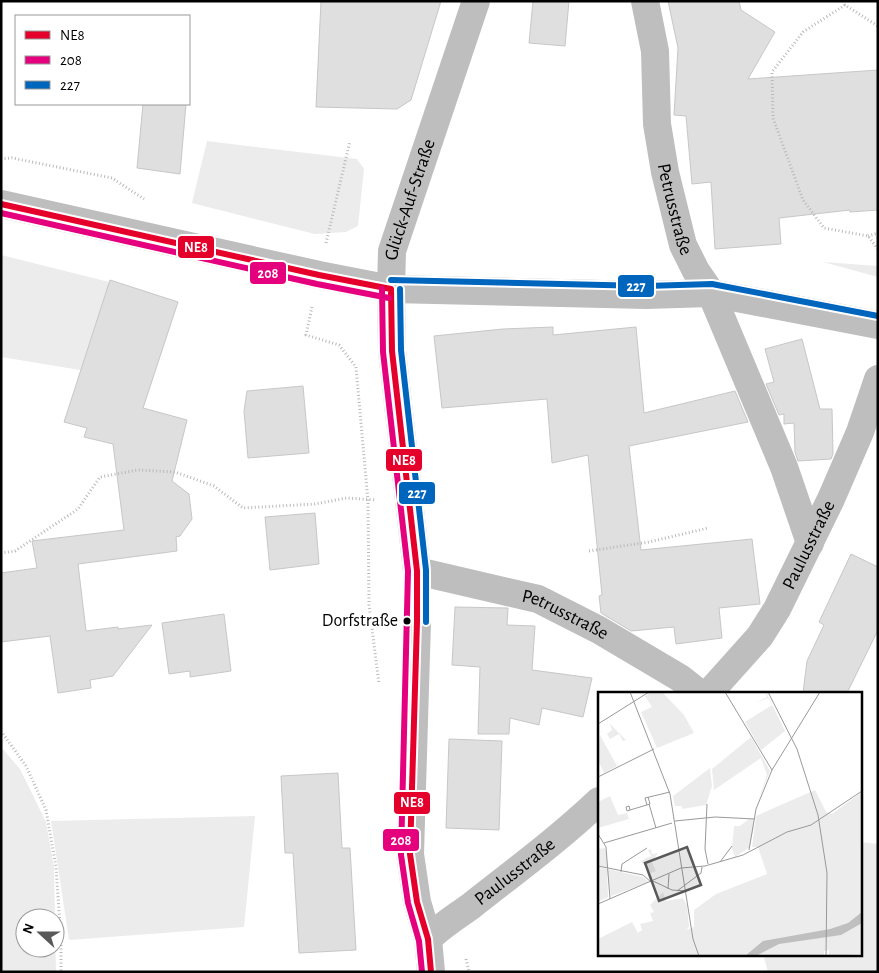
<svg xmlns="http://www.w3.org/2000/svg" width="879" height="973" viewBox="0 0 879 973" font-family="'Alegreya Sans',sans-serif">
	<style>
		.green { fill: #ececec }
		.building { fill: #dfdfdf; stroke: #c7c7c7 }
		.lines { fill: none; stroke-linecap: round; stroke-linejoin: round }
		.path { stroke: #b9b9b9; stroke-width: 3; stroke-dasharray: 1 2.5; stroke-linecap: butt }
		.minor { stroke: #bebebe; stroke-width: 28 }
		.tertiary { stroke: #bebebe; stroke-width: 28 }
		.bus-1-casing { stroke: #fff; stroke-width: 10 }
		.bus-2-casing { stroke: #fff; stroke-width: 10 }
		.bus-3-casing { stroke: #fff; stroke-width: 10 }
		.bus-1 { stroke: #e4002b; stroke-width: 6 }
		.bus-2 { stroke: #e5007d; stroke-width: 6 }
		.bus-3 { stroke: #0065bd; stroke-width: 6 }
		.bus-dot { fill: #000; stroke: #fff; stroke-width: 2 }
		.labels { text-anchor: middle; dominant-baseline: central; stroke-width: 4.5; stroke-linejoin: round; paint-order: stroke }
		.bus-label { font-size: 18px; fill: #000; stroke: #fff; text-anchor: end }
		.street-label { font-size: 19px; fill: #000; stroke: #fff }
		.inset-road { fill: none; stroke: #999; stroke-width: 1 }
		.view { fill: #595959; fill-opacity: 0.15; stroke: #595959; stroke-width: 2.5 }
		.inset-edge { fill: none; stroke: #000; stroke-width: 2.5 }
		.line-badge { stroke: #fff; stroke-width: 2 }
		.badge-label { font-size: 14px; text-anchor: middle; font-weight: bold; fill: #fff }
	</style>
	<rect width="100%" height="100%" fill="#fff"/>
	<path class="green" d="M207,141L357,159L364,169L358,226L346,232L315,234L192,203Z
		M1,255L113,283L86,371L1,357Z
		M823,262L878,266V277Z
		M1,747L20,769L46,822L54,867L55,918H25V948H55V930L56,972H1Z
		M255,816L244,927L69,940L51,821Z
		M860,842L878,844V972H768L763,954H860Z"/>
	<path class="building" d="M321,1H441L411,100L397,109L316,107Z
		M533,1H569L565,46L529,43Z
		M668,1H739L741,10L775,32L748,79L878,70V210L850,212V210L779,218L781,244L715,249L711,182L692,184L686,116L674,115L678,48Z
		M143,104H186L180,174L137,168Z
		M110,280L178,302L143,408L187,420L172,481L189,494L192,519L180,536L176,537L177,551L78,564L86,631L118,627V629L152,625L113,676L90,680L91,688L58,693L50,636L1,642V573L37,568L32,541L124,530L113,444L84,437L87,428L64,422Z
		M553,327V335L636,327L644,413L735,391L748,422L629,446L641,550L752,539L760,604L719,608L722,638L676,644L674,627L631,631L601,613L599,596L602,595L588,455L552,463L547,399L442,408L434,336L503,329Z
		M802,339L820,409H832L833,454L831,459L798,461L795,452L794,423L784,424V414L779,415L766,384L774,382L765,349Z
		M303,386L309,453L248,458L244,411L247,391Z
		M315,513L319,564L270,570L265,517Z
		M851,554L878,567V630L847,693H803L807,661L824,625L819,622Z
		M455,607L508,608L507,625L535,626L532,670L592,678L583,717L542,708L539,725L510,718L509,734H478L480,667L452,665Z
		M224,614L231,671L190,677V671L169,674L162,623Z
		M449,739L502,741L499,830L446,828Z
		M338,773L342,848H350L356,950L299,953L293,853H285L281,776Z"/>
	<g class="lines">
		<path class="path" d="M843,1L845,5L878,26
			M845,5L803,32L772,72L773,118L803,200L824,228L868,236L878,249
			M1,159L12,158L112,178L144,199
			M868,236L878,233
			M326,243L350,141
			M312,307L306,335L339,345L356,367L368,501L369,605L379,684
			M589,551L649,542L708,528
			M1,553L15,551L78,509L100,477L138,470L175,472L214,486L243,508L315,504L347,498L376,500
			M1,731L26,766L46,810L56,867L61,940V972
			M466,959L469,972"/>
		<g class="minor">
			<path id="s1" d="M645,1L655,51L657,124L665,172L683,245L696,271L711,293L784,467L810,543"/>
			<path id="s2" d="M417,571L538,599L599,630L680,678L699,693"/>
			<path id="s3" d="M709,693L760,636L777,609L831,499L860,432L878,379"/>
			<path id="s4" d="M428,939C441,926 456,917 471,906C514,872 559,839 599,801"/>
			<path id="s5" d="M431,972L428,939L417,902L410,854L417,622V571L392,351L391,289L392,251L476,1"/>
		</g>
		<path class="tertiary" d="M1,204L319,275L391,289L646,295L711,293L878,325"/>
		<defs>
			<path id="bus-1" d="M1,204L319,275L391,289
				M391,289L392,351L417,571V622L410,854L417,902L428,939L431,972"/>
			<path id="bus-2" d="M1,213L317,284L389,298
				M382,289L383,352L408,571L401,855L408,903L419,941L422,972"/>
			<path id="bus-3" d="M391,280L646,286L712,284L878,316
				M400,289L401,350L426,570V622"/>
		</defs>
		<use href="#bus-1" class="bus-1-casing"/>
		<use href="#bus-2" class="bus-2-casing"/>
		<use href="#bus-3" class="bus-3-casing"/>
		<use href="#bus-1" class="bus-1"/>
		<use href="#bus-2" class="bus-2"/>
		<use href="#bus-3" class="bus-3"/>
	</g>
	<circle class="bus-dot" cx="407" cy="621" r="4.5"/>
	<g class="labels">
		<g class="bus-label">
			<text x="398" y="621">Dorfstraße</text>
		</g>
		<g class="street-label">
			<text stroke="none"><textPath href="#s5" startOffset="779">Glück-Auf-Straße</textPath></text>
			<text stroke="none"><textPath href="#s1" startOffset="211">Petrusstraße</textPath></text>
			<text stroke="none"><textPath href="#s3" startOffset="180">Paulusstraße</textPath></text>
			<text stroke="none"><textPath href="#s2" startOffset="155">Petrusstraße</textPath></text>
			<text stroke="none"><textPath href="#s4" startOffset="110">Paulusstraße</textPath></text>
		</g>
	</g>
	<g transform="translate(598 692)">
		<rect width="264" height="264" fill="#fff"/>
		<path d="M53,0H64L86,23L96,41L59,56L43,20L54,15L47,4ZM167,0H168L187,39L163,58L147,30L174,13L170,6L158,11L169,5ZM10,27L12,32L28,48L25,49L21,42L12,47L9,42L14,38ZM2,43L19,74L6,81L0,68ZM153,45L172,79L159,112L169,83L163,66L116,98L114,77ZM112,76L114,94L108,113L84,117V114H77L75,104ZM217,98L228,120L234,122L264,100V262L231,264V258L226,259V264H0V247L34,230L40,241L44,238L42,232L55,229L52,221L56,220L52,213L65,200L68,209L85,206L89,214L91,235L88,238L96,235V218L118,202L169,182L160,155H154L158,124ZM12,104L20,123L29,121L31,127L0,136V110ZM151,127H155L156,133L152,155L137,165L134,156L136,134H142ZM7,156L9,164V176L0,173V157ZM53,157L54,162L60,161L54,170L58,179L53,181L43,169L53,164L50,158ZM0,175L45,185L51,190L13,204L9,179L10,205L0,210Z" fill="#ececec"/>
		<path d="M264,220V231L243,243L181,252L158,264H147L165,249L232,237L250,231Z" fill="#bfbfbf"/>
		<path class="inset-road" d="M32,0L72,102L95,247L101,264M127,0L174,78M170,0L199,57L220,123L229,181L228,264M0,32L51,0M0,85L56,57M51,112L58,136M109,112L107,157L110,172M49,113L47,106L72,100M32,118L29,119L28,115L31,114L32,118L52,112L50,105M77,129L117,125L157,127M0,142L8,155L12,207M6,151L74,131M151,158L158,117L174,78L222,0M122,170L134,154M0,174L45,183L53,190M23,180L24,172L49,156M55,189L74,198L89,199M70,197L71,182M79,199L103,181L104,175M0,212L83,176L107,174L145,163L189,140L213,133L264,99"/>
		<path class="view" d="M89,155L103,193L61,209L47,171Z"/>
		<rect width="264" height="264" class="inset-edge"/>
	</g>
	<g class="line-badge">
		<rect x="177" y="235" width="38" height="24" rx="5" fill="#e4002b"/>
		<rect x="249" y="261" width="38" height="24" rx="5" fill="#e5007d"/>
		<rect x="617" y="274" width="38" height="24" rx="5" fill="#0065bd"/>
		<rect x="385" y="448" width="38" height="24" rx="5" fill="#e4002b"/>
		<rect x="398" y="481" width="38" height="24" rx="5" fill="#0065bd"/>
		<rect x="393" y="791" width="38" height="24" rx="5" fill="#e4002b"/>
		<rect x="382" y="828" width="38" height="24" rx="5" fill="#e5007d"/>
	</g>
	<g class="badge-label">
		<text x="196" y="252">NE8</text>
		<text x="268" y="278">208</text>
		<text x="636" y="291">227</text>
		<text x="404" y="465">NE8</text>
		<text x="417" y="498">227</text>
		<text x="412" y="807">NE8</text>
		<text x="401" y="845">208</text>
	</g>
	<rect width="879" height="973" fill="none" stroke="#000000" stroke-width="5"/>
	<rect x="15" y="15" width="175" height="90" fill="#ffffff" stroke="#999999"/>
	<rect x="25" y="31" width="25" height="8" fill="#e4002b" stroke="#999999"/>
	<text x="60" y="40" font-size="15" fill="#000000">NE8</text>
	<rect x="25" y="56" width="25" height="8" fill="#e5007d" stroke="#999999"/>
	<text x="60" y="65" font-size="15" fill="#000000">208</text>
	<rect x="25" y="81" width="25" height="8" fill="#0065bd" stroke="#999999"/>
	<text x="60" y="90" font-size="15" fill="#000000">227</text>
	<g transform="translate(40 933) rotate(291)"><circle r="24" fill="#ffffff" stroke="#999999"/>
	<path d="M0-4L9 19L0 12L-9 19Z" fill="#595959"/>
	<text y="-8" font-size="14" font-weight="bold" text-anchor="middle" fill="#000000">N</text>
	</g>
</svg>
